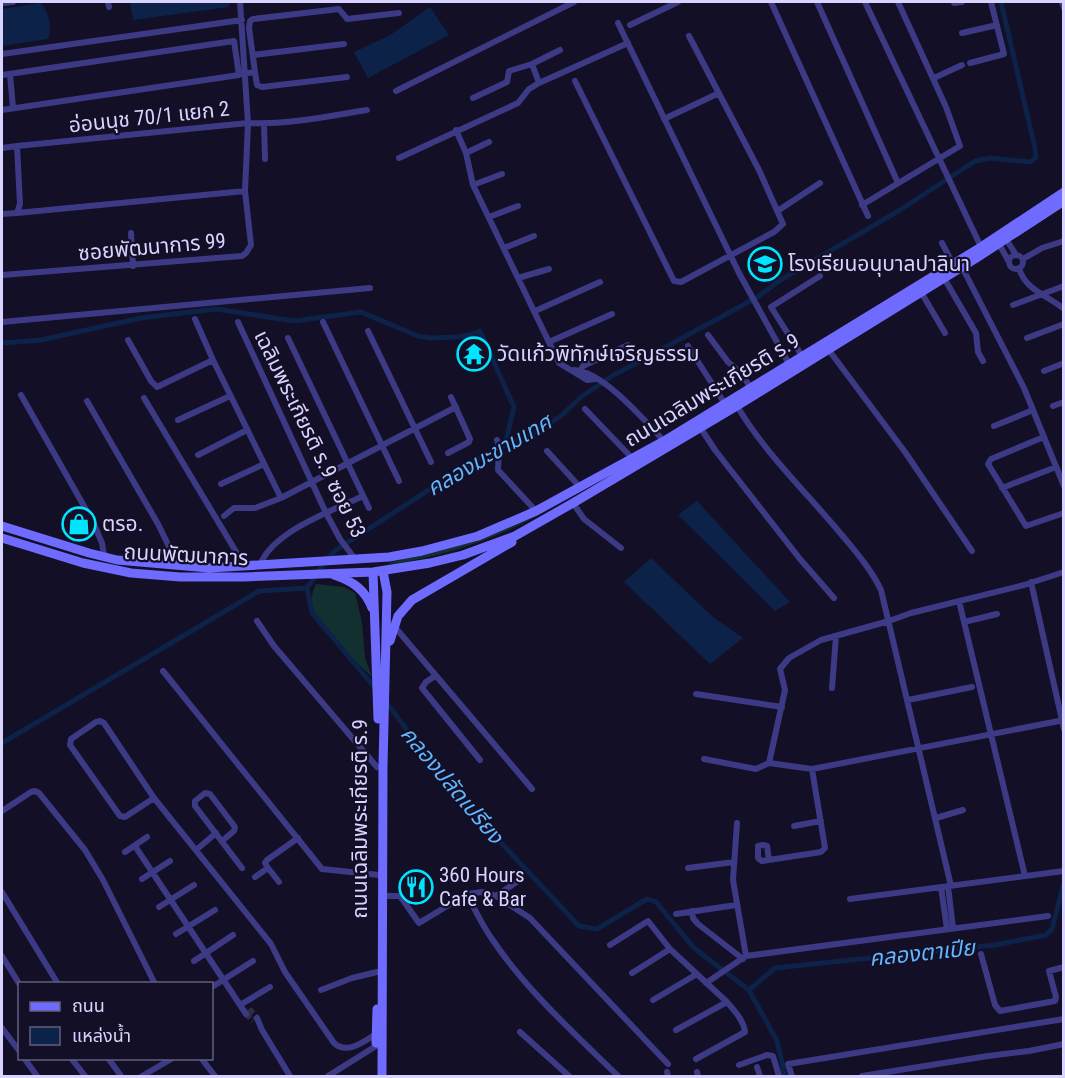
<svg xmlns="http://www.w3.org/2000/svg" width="1065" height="1078" viewBox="0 0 1065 1078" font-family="'Roboto Condensed','Noto Sans Thai',sans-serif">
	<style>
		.green { fill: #12302f }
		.water { fill: #0c2248 }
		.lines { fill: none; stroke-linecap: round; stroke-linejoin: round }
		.canal { stroke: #0c2248; stroke-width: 5 }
		.minor-tunnel { stroke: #312d47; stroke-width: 6; stroke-dasharray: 6 3; stroke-linecap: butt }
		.minor { stroke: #3d3a85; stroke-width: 6 }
		.secondary { stroke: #6f6bff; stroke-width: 9 }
		.labels { text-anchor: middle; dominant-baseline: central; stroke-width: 4.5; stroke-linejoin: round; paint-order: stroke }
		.street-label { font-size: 21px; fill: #d9d4ff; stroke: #130f26 }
		.poi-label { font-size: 21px; fill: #d9d4ff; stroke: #130f26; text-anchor: start }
		.water-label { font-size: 22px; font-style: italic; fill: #62b6ff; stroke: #130f26 }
	</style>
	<rect width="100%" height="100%" fill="#130f26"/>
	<path class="green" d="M585,488C519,529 470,551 394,564L388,563L472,541Z
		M316,584L344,587L355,593L362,622L365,658L372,677C356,662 319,627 312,607C310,599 313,591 316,584Z"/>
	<path class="water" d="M130,2H229V7L133,20Z
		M40,3C48,8 53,30 48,39L2,46V9Z
		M430,7L449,35L368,78L354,52L390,35Z
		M697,501L790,602L775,611L678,515Z
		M651,558L713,617L743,638L710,664L624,582Z"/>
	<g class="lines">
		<path class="canal" d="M2,343L41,340L141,318L216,309L294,321L361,312L418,336L431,338L456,337L469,335L480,331L514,407L505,445
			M307,588L327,559L336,550L467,465L505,445L531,435L561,416L581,397L612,376L756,298L779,281L900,210L975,161L991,158L1031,162L1036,157L1035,148L1001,2
			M307,588L312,613L376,689
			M385,701L459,798L579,926L597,929L647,899L656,902L694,948L749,990L777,1041L785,1076
			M2,743L259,591L307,588
			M749,990L775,968L995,945L1046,935L1052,929L1064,883"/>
		<path class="minor-tunnel" d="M249,1009L257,1018
			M246,1014L253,1021"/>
		<path class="minor" d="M108,2L109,7
			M771,2L868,216
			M817,2L898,183
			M865,2L981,247
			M1062,2L1064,8
			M2,3L13,2
			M954,3L962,2
			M618,23L739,273L789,364
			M630,25L678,2
			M962,33L997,25
			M2,54L242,20
			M253,55L344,44
			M970,63L1004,54L991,2
			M532,64L539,83
			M255,72L257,85L262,87L347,77
			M10,74L13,108
			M242,74L255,72L249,28L250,21L253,19L339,9L347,19L399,13
			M2,75L234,41L239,75L2,110
			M934,78L962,65
			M575,81L674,281L681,282L774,232L783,224L759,170L689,36
			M396,91L574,2
			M473,98L507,82L509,71L532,64L560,50
			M664,119L719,93
			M264,124L265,159
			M456,130L466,153L473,185L559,363L587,380L596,379
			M2,148L17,146
			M466,153L489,142
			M399,158L518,103L529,89L539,83L628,43
			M473,185L502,174
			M862,205L960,146L946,107L898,2
			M779,210L820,183
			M17,213L245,191
			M2,214L17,213L20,204L17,146L248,123C288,125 328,116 367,110
			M489,217L518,206
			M131,233L133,266
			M1006,239L1016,255
			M942,243L953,264
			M999,244L1009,262
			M504,248L534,236
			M1009 262a7 7 0 1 1 14 0a7 7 0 1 1-14 0Z
			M1023,259L1042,248L1064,241
			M962,267L1024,388L1064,486
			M1019,268C1025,290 1047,295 1064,309
			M2,275L242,256L246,253L251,245L245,191L248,123L240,2
			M518,278L549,269
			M944,278L976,333L978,352L983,361
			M921,292L945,333
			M1013,305L1064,286
			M535,311L600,282
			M195,319L213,360L281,498
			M2,322L370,288
			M238,322L326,513L340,539L355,559
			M323,322L399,481
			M368,331L431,462
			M708,335L728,362L740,372L751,388
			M288,338L369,508
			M1027,338L1064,324
			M128,340L151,381L157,387L213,360
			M549,342L612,314
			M688,346L725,404
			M828,349L905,452L972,551
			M802,356L771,307L820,276
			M574,370C604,372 644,420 664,441
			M1044,371L1064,363
			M579,373L583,366L628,345
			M21,395L93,522L102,543L104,556
			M144,398L241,560V566
			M87,401L158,524L176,561V566
			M737,406C765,453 806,492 841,534C856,552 871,569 881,590L951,886
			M1053,406L1064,402
			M585,409L633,459
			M178,420L230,396
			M994,426L1033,410
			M700,427L715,450L800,559L834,598
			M1044,437L991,459L988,464L1026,526L1064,513
			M497,440L499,447L498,470L536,511
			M547,451L579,486
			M448,453L469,442L470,439L451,397
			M198,455L247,430
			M221,484L264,464
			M1002,488L1056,467
			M573,503L584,519L621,548
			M224,516L234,508H255L281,498L456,407
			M260,565C273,531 332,511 363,496
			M1031,582L1064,729
			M959,601L1025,876
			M257,621L274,646L377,767
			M964,622L997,614
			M394,626L532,789
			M163,671L322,869L379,875
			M435,676L426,682L422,688L480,760
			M832,688L836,636
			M696,694L782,707
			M908,700L972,687
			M704,759L756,769L769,763L812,769L1064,720
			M769,763L785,690L780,669L789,658L821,640L889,621L911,613L1024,585L1064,572
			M154,798L125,817L120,816L70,745L71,739L96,722L100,721L104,723L154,798L271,944L285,972L334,1043C347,1055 363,1042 376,1034
			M2,811L31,792L35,791L39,793L85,850L103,880L155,984
			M936,818L963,810
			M737,823L733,880L746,956
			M794,826L821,821
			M222,841L234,831L235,827L210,794L205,793L195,801V806L242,868
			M135,846L246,1014
			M196,850L216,833
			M125,852L147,837
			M769,860L767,846L763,845L758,846V858L762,861L821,852L825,848L812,769
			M268,868L279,882
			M688,868L734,862
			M255,877L268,868L265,863L267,860L298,838
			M142,879L170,861
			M948,886L953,928
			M941,887L947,929
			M2,892L58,984
			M467,894C475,910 482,925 492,939C526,990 574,1033 618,1076
			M383,896H400L419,923L467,894L482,892L496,896L530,918L668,1064
			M496,896L521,879
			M850,899L1064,871
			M159,907L194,885
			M692,911L693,918L698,924L743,959
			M676,914L736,905
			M176,934L215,910
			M610,945L648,921L670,949L727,1002C734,1010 744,1021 745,1032L696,1059
			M981,954L995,1005L1000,1011L1055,1001L1056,997L1049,971L1064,967
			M2,956L20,985
			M194,961L233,935
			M632,973L670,949
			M706,983L746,956L1048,916
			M212,987L253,961
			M321,990L352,978L377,972
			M653,1000L697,974
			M240,1005L270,987
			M257,1018L262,1030L290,1076
			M2,1028L20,1052
			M676,1030L727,1002
			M520,1032L569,1076
			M24,1058L37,1076
			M71,1058L85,1076
			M108,1058L121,1076
			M201,1058L215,1076
			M739,1065L767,1055L773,1056L779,1076
			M757,1067L760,1076
			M667,1072L668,1076
			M697,1072L698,1076
			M142,1076L173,1058
			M328,1076L376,1046
			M792,1076L788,1064L1064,1019
			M862,1076L988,1056L1029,1051L1064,1044"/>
		<path class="secondary" d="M2,526L89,553L117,560L209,568L389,557L422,551L478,536L536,511L664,441L981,247L1064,192
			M2,538L83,563L131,573L180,577H244L373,572L430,563L463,555L515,536L573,503L737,406L975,259L1064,201
			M373,572L378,719
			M334,575C352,581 365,589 372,608
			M390,641L398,616L412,600L512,542
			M376,1043L377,1009
			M382,1076L383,766L387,592L383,571"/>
	</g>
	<defs>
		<symbol id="school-ring" viewBox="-11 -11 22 22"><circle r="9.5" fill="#130f26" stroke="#00e5ff" stroke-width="1.5"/><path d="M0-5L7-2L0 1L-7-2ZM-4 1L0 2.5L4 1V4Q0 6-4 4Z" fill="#00e5ff"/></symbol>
		<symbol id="temple-ring" viewBox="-11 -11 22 22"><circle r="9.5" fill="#130f26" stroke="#00e5ff" stroke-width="1.5"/><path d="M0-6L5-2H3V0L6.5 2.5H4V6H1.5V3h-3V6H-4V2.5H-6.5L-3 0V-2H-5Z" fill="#00e5ff"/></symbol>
		<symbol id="shop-ring" viewBox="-11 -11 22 22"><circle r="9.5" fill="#130f26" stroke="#00e5ff" stroke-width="1.5"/><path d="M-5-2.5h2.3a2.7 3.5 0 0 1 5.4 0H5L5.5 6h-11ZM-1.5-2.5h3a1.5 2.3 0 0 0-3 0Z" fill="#00e5ff"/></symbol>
		<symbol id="restaurant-ring" viewBox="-11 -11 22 22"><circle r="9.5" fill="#130f26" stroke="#00e5ff" stroke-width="1.5"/><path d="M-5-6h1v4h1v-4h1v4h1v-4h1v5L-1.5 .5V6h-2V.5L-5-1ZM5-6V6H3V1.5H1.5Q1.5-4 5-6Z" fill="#00e5ff"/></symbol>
	</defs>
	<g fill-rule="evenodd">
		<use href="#school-ring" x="746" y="245" width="38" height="38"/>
		<use href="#temple-ring" x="455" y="335" width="38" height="38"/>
		<use href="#shop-ring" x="60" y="505" width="38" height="38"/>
		<use href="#restaurant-ring" x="397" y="868" width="38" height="38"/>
	</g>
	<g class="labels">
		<g class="street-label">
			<text transform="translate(149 117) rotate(-6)">อ่อนนุช 70/1 แยก 2</text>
			<text transform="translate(152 247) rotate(-5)">ซอยพัฒนาการ 99</text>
			<text transform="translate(712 390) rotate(-31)">ถนนเฉลิมพระเกียรติ ร.9</text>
			<text transform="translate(310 434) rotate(64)">เฉลิมพระเกียรติ ร.9 ซอย 53</text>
			<text transform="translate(186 555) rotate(3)">ถนนพัฒนาการ</text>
			<text transform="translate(360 819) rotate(-90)">ถนนเฉลิมพระเกียรติ ร.9</text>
		</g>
		<g class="poi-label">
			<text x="788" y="264">โรงเรียนอนุบาลปาลินา</text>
			<text x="497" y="354">วัดแก้วพิทักษ์เจริญธรรม</text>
			<text x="102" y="524">ตรอ.</text>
			<text x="439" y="875">360 Hours<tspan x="439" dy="24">Cafe &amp; Bar</tspan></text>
		</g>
		<g class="water-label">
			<text transform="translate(489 455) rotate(-30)">คลองมะขามเทศ</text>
			<text transform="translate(452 785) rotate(50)">คลองปลัดเปรียง</text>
			<text transform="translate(922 953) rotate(-6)">คลองตาเปีย</text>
		</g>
	</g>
	<rect width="1065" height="1078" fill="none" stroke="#d9d4ff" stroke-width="6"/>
	<rect x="18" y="982" width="195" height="78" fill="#130f26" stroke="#625e7d" stroke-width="1.5"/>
	<rect x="30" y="1002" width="30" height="9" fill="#6f6bff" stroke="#625e7d" stroke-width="1.5"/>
	<text x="72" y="1012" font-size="18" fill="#d9d4ff">ถนน</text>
	<rect x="30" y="1027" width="30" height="18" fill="#0c2248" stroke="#625e7d" stroke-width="1.5"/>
	<text x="72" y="1042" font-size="18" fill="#d9d4ff">แหล่งน้ำ</text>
</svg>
